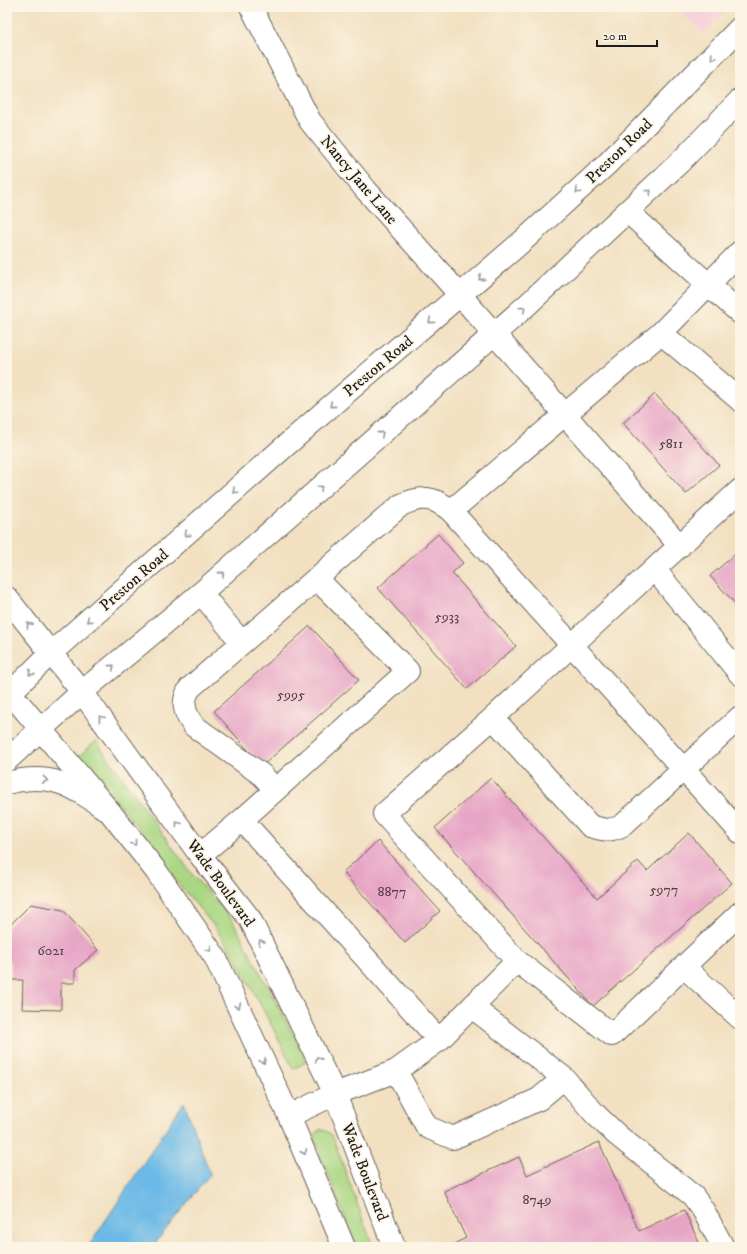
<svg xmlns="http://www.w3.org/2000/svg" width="747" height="1254" viewBox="0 0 747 1254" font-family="'IM FELL DW Pica',serif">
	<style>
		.built { fill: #f5cfda }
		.green { fill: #abd784; stroke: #647a50 }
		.water { fill: #6bb9e6; stroke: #446a81 }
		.building { fill: #e7a5c6 }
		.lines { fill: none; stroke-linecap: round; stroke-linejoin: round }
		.minor-casing { stroke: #676156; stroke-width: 24 }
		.major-casing { stroke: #676156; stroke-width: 24 }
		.minor { stroke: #fff; stroke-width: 22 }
		.major { stroke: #fff; stroke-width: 22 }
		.oneway { stroke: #999 }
		.labels { text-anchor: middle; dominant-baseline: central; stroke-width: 3.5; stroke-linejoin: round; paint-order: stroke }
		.number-label { font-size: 14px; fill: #4f3e46 }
		.street-label { font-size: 16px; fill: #1c1c1c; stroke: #fcf5e5 }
	</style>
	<rect width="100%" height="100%" fill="#fcf5e5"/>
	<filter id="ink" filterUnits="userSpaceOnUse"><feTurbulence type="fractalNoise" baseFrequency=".025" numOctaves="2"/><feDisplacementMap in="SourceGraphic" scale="8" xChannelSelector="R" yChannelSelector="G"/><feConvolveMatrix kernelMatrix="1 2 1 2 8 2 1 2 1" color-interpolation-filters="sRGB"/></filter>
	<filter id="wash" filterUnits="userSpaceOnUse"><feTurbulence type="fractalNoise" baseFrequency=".012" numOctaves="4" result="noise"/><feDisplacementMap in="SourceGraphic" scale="16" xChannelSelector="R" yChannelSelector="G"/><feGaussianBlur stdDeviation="0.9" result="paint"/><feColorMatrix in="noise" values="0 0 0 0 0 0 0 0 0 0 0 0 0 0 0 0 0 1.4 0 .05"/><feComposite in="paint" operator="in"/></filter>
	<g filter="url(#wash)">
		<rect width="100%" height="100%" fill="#f2e0c1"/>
		<path class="built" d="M675,7H728L704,33Z"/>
		<path class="green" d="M96,741L191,873L233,921L306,1059L305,1063L293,1069L276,1034L235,957L215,927L173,877L138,827L79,756Z
			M320,1129L326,1131L332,1135L373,1247H356L315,1140L316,1134Z"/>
		<path class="water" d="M184,1102L210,1174L152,1247H88Z"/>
		<g id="blocks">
			<path class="building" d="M655,394L719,465L686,494L623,423Z
				M438,534L463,563L452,573L516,646L467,689L378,588Z
				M740,550V609L710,576Z
				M310,626L359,680L262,766L214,711Z
				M740,772V781L736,776Z
				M491,778L597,898L638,861L647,871L689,833L732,883L593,1006L435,828Z
				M378,841L440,911L405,943L343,872Z
				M31,904L63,910L98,950L75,970V983H61V1010L22,1009L23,980H11V963L7,959V928Z
				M599,1142L639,1231L684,1210L701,1247H447L466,1238L444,1191L519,1157L527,1175Z"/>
		</g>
	</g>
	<g filter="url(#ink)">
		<use href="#blocks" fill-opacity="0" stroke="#676156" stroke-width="1"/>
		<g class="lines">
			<defs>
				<path id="minor" d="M251,7L310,121L366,190L461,296L680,546
					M628,212L740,313
					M740,252L661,333L740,400
					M740,490L493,718L384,814L517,961L612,1035L740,913
					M451,511L661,333
					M655,570L740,674
					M201,593L242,643
					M7,598L82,692L200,855L250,919L335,1094L394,1247
					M7,689L110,812L156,871L215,957L289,1116L344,1247
					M493,718L590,826C603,830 610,832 623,825L740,717
					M275,789L262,775L194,726C184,713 181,702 190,688L401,505C421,496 434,496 451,511L740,832
					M242,820L439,1040
					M200,855L242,820L408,671L317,579
					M684,967L740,1018
					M396,1071L427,1127L453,1138L539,1099L564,1078L472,1007
					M564,1078L595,1114L617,1135L693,1196L703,1210L723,1247
					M289,1116L335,1094L396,1071L439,1040L517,961"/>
				<path id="major" d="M7,696L51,653L325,411L525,239L606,165L740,28
					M7,760L82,692L201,593L527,305L680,162L740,100
					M7,783C54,771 73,787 110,812"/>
			</defs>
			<use href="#minor" class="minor-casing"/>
			<use href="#major" class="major-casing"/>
			<use href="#minor" class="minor"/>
			<use href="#major" class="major"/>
		</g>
		<defs><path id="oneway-chevron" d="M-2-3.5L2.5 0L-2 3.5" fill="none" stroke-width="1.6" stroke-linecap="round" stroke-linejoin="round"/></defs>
		<g class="oneway">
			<use href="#oneway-chevron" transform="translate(713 57) rotate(134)"/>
			<use href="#oneway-chevron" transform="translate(578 191) rotate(137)"/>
			<use href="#oneway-chevron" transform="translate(649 192) rotate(-43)"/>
			<use href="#oneway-chevron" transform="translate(481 278) rotate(139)"/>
			<use href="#oneway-chevron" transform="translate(523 309) rotate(-42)"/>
			<use href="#oneway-chevron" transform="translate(431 321) rotate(140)"/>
			<use href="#oneway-chevron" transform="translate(332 405) rotate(140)"/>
			<use href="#oneway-chevron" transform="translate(381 434) rotate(-41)"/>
			<use href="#oneway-chevron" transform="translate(320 488) rotate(-41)"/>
			<use href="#oneway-chevron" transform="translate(235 491) rotate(138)"/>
			<use href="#oneway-chevron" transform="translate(187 534) rotate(139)"/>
			<use href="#oneway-chevron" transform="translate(222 574) rotate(-41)"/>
			<use href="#oneway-chevron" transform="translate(89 620) rotate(139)"/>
			<use href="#oneway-chevron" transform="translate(29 625) rotate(-129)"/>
			<use href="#oneway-chevron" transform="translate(112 667) rotate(-40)"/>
			<use href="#oneway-chevron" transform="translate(31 673) rotate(136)"/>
			<use href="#oneway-chevron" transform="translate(101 718) rotate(-126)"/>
			<use href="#oneway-chevron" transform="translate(45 780) rotate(6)"/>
			<use href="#oneway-chevron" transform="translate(178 824) rotate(-126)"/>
			<use href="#oneway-chevron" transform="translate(134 843) rotate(52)"/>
			<use href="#oneway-chevron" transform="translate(261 942) rotate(-116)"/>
			<use href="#oneway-chevron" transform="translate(209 949) rotate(56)"/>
			<use href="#oneway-chevron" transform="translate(238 1006) rotate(65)"/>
			<use href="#oneway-chevron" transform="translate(318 1059) rotate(-116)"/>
			<use href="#oneway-chevron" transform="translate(263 1061) rotate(65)"/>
			<use href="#oneway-chevron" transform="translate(304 1152) rotate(67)"/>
		</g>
	</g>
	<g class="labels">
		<g class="number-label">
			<text x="671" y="444">5811</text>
			<text x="447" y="617">5933</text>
			<text x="291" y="695">5995</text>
			<text x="664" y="890">5977</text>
			<text x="392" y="892">8877</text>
			<text x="51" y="951">6021</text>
			<text x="537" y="1200">8749</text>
		</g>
		<g class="street-label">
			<text transform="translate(619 151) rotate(-44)">Preston Road</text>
			<text transform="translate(359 180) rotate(50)">Nancy Jane Lane</text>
			<text transform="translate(378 366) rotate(-40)">Preston Road</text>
			<text transform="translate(134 580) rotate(-41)">Preston Road</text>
			<text transform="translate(221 883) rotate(54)">Wade Boulevard</text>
			<text transform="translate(365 1172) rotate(69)">Wade Boulevard</text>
		</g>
	</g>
	<rect width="747" height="1254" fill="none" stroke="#fcf5e5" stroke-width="24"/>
	<path d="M597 40v6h60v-6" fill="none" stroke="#1c1c1c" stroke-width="2"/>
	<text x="603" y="40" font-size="12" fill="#1c1c1c" stroke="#fcf5e5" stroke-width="3" paint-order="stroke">20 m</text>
</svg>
